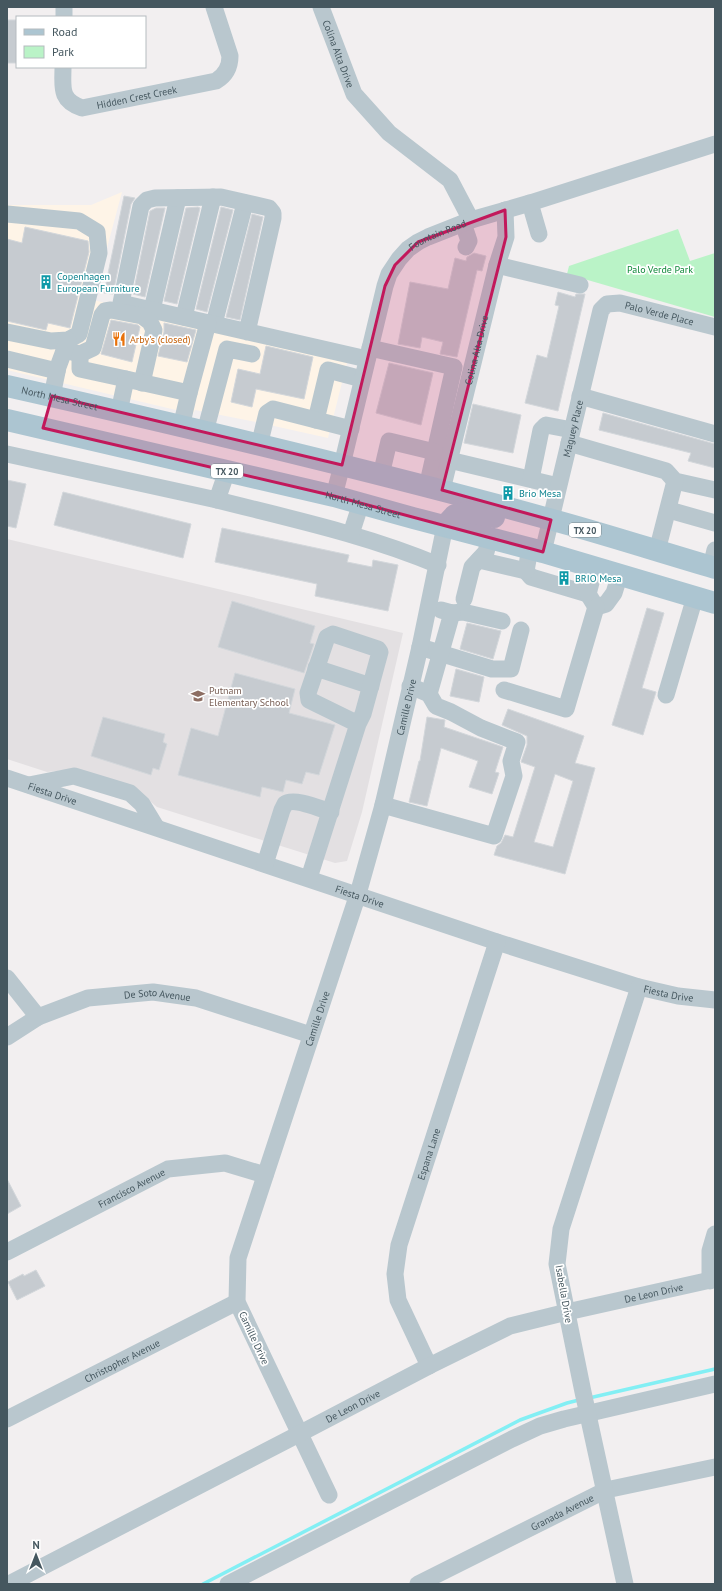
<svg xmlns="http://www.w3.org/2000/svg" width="722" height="1591" viewBox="0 0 722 1591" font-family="'PT Sans',sans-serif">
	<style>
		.commercial { fill: #fef4e7 }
		.education { fill: #e3e0e2 }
		.green { fill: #baf3c7 }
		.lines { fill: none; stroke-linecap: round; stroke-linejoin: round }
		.stream { stroke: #83eff4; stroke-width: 3.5 }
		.building { fill: #c6cbd0; stroke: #d3d7db; fill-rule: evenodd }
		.minor { stroke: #b9c7ce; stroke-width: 17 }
		.major { stroke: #acc5d1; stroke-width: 22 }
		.marked { fill: #c2185b; fill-opacity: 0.2; stroke: #c2185b; stroke-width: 3; stroke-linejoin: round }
		.labels { text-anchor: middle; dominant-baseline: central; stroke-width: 3.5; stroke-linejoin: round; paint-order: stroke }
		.shield { fill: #fff; stroke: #7d898f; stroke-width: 1 }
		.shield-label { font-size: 9px; font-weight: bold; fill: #45575f }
		.street-label { font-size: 10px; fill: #45575f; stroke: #fff }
		.park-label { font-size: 10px; fill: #0e8838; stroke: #fff }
		.culture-label { font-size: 10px; fill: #0d838f; stroke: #fff; text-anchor: start }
		.food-label { font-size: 10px; fill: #c56008; stroke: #fff; text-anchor: start }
		.education-label { font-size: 10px; fill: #785e54; stroke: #fff; text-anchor: start }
	</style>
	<rect width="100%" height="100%" fill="#f2eff0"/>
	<path class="commercial" d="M122,192L93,300L348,359L328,438L256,422L195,410L193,414L7,370V205H91Z"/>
	<path class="education" d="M7,539L403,633L362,812L347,861L335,863L157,807L134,788L75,769L47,772L7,759Z"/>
	<path class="green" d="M678,229L690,261L715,253V317L567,274L569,266Z"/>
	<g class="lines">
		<path class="stream" d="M589,1398L715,1369
			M203,1584L520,1420L567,1403L579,1400"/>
	</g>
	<path class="building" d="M7,20H17V63H7Z
		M124,196L135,198L131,204L113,294L104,293Z
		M198,207L200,208L177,304L164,301L186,208Z
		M221,207L233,210L207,312L196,309Z
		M156,208H165L145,297L133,294L150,211Z
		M252,214L263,217L240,320L226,317Z
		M25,227L88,241L89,252L70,328L48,323L46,330L7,321V239L22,243Z
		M474,253L486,256L482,271L477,270L457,357L440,354L443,342L422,337L420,348L398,344L410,282L448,289L455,258L466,261L467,257Z
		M558,292L575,297L576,294H585L558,411L525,403L537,355L547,358L559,306L555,305Z
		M111,320L138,325L140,327L132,362L101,354Z
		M164,323L196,330L187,362L158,356L164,332Z
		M266,346L313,357L304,399L256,389L252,407L231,402L238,369L260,374Z
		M389,363L433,373L421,425L376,413Z
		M473,404L521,415L513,453L464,443Z
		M603,413L715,444V468L688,461L691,453L599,430Z
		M7,480L26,484L16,528L7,526Z
		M63,492L191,524L183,558L54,525Z
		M222,528L349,555L347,562L372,567L373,560L398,565L388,611L315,596L317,584L215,562Z
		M232,601L315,626L310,643L314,644L304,673L218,647Z
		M647,608L664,613L642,688L656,692L643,735L612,725Z
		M467,623L501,631L493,659L460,649Z
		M456,669L484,677L479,702L450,696Z
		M235,673L295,689L289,713L335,725L319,775L306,772L302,784L286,780L283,792L262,787L260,797L178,775L191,728L218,736Z
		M508,709L584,736L575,763L595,768L565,874L494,855L497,846L501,843L505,835L513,837L535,767L521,762L527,745V736L502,725ZM555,774L573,781L553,847L534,842Z
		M103,717L165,734L163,742L167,744L159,770L153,768L151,775L91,756Z
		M427,717L445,720L444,727L503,747L495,772L499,773L492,794L469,787L478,761L441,748L427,806L409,802L419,761H420Z
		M7,1179L21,1206L7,1214Z
		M36,1270L45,1286L17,1300L8,1282L23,1274L24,1276Z"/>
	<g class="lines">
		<g class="minor">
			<path id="s1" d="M321,7L354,94L389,133L450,180L471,220"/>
			<path d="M64,17V7"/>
			<path id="s2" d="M63,67C63,87 59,100 82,108L216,81C226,75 230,67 230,56L214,7"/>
			<path d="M530,203L539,234"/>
			<path d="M7,214L79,221L97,232L99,253L79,334L68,340L51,341L7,332"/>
			<path d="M463,223L469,241L466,247"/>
			<path d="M497,265L580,285"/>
			<path d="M152,310L178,198"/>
			<path d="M184,317L213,197"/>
			<path d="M214,324L245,203"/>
			<path d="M247,332L273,218V213L269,208L221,197L155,198L147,200L141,206L121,303L367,359"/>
			<path d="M370,348L454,367L427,487"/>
			<path d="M64,350L80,354L93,348L102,315L105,311L111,310L142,316L150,322L154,330L142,383"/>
			<path d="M80,354V369L126,379"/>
			<path d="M7,359L57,371"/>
			<path d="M189,393L208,323"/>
			<path d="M52,396L58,367L68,340"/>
			<path d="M580,396L715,434"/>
			<path d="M119,412L126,379L189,393L181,427"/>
			<path d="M351,429L316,420L328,370L362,379"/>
			<path d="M205,432L227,349L252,354"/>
			<path d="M569,443L666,471L675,481L715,490"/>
			<path d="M259,446L267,413L273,409L316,420"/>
			<path d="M7,454L217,500L227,471"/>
			<path d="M449,460L558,486"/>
			<path d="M381,475L389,441L435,452"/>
			<path d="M531,479L541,430L546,425L572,430"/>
			<path id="s3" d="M442,490L497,265L506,237L505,210"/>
			<path id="s4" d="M334,496L342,465L385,286L389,274L399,259L408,249L418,242L428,237L471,220L530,203L715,144"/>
			<path d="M217,500C292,519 367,535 438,565"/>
			<path d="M669,510L715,523"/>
			<path d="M351,534L361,503"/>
			<path d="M530,548L526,571L531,577L588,594"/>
			<path d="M657,551L675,481"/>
			<path id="s5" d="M543,552L601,310L607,304L620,303L715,327"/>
			<path d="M479,560L526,571"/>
			<path d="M595,567L588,594L596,607L606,604L614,593L620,574"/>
			<path d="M711,567L715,550"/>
			<path d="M464,599L472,567L486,552L490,537"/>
			<path d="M441,610L452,613L463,612L502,621"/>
			<path d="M420,647L492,669H511L521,630"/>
			<path d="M316,668L371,686"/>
			<path d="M504,690L566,709L596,607"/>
			<path d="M429,694L452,613"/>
			<path d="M666,695L695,597"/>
			<path id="s6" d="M7,778L497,942L639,987L678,996L715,1000"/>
			<path d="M29,785L74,776L130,793L142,804L156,827"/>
			<path d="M383,805L494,836L514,776L511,761L517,742L481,728L451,712L436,706L429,694L410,686"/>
			<path d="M265,864L282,810C283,808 284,806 285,804C293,797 321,809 331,812"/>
			<path d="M309,878L358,724L363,714L380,652L378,649L333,634L327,637L308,693L309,700L358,724"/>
			<path d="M7,978L38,1017"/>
			<path id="s7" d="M7,1037L38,1017L88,998L153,992L196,998L311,1035"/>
			<path id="s8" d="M7,1252L168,1169L225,1163L265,1175"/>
			<path d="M710,1281V1251L715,1234"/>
			<path id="s9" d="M429,1366L398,1300L395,1274L399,1245L497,942"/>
			<path id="s10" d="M7,1419L237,1302"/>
			<path id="s11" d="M329,1495L237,1302L238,1258L358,894L383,805L420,647L445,526"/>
			<path id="s12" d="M9,1584L299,1434L429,1366L510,1326L567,1312L715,1279"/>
			<path d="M228,1584L512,1439L540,1426L564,1419L715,1384"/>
			<path id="s13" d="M418,1584L606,1490L715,1467"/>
			<path d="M625,1584L583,1392L557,1264L561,1229L639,987"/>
		</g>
		<g class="major">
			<path id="s14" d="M7,386C189,427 370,470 549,519C605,534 660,552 715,568"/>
			<path id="s15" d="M7,420L334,496L413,518L543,552L715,603"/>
			<path d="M445,526L455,515L469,512L494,517"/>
		</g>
	</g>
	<path class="marked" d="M505,210L506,237L442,490L551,520L543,552L334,496L43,428L52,396L342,465L385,286L395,265L418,242Z"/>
	<defs>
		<symbol id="building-bare" viewBox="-9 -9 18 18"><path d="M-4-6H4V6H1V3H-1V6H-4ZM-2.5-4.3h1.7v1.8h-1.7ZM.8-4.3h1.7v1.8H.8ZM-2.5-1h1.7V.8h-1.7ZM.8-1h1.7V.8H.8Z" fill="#0f9aa8" stroke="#fff" stroke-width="2.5" paint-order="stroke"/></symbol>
		<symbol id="restaurant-bare" viewBox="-9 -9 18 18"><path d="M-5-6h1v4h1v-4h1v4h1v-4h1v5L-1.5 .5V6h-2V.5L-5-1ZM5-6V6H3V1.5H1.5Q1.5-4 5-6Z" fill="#e8710a" stroke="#fff" stroke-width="2.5" paint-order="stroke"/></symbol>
		<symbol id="school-bare" viewBox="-9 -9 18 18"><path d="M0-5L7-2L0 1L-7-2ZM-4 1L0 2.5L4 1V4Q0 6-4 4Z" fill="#8d6e63" stroke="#fff" stroke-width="2.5" paint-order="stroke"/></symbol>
	</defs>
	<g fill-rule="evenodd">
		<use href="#building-bare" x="36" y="272" width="20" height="20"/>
		<use href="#restaurant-bare" x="109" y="329" width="20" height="20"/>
		<use href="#building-bare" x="498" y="483" width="20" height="20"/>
		<use href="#building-bare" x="554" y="568" width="20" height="20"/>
		<use href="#school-bare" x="188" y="686" width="20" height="20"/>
	</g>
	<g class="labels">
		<g class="shield">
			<rect x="211" y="464" width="32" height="14" rx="3"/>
			<rect x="569" y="523" width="32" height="14" rx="3"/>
		</g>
		<g class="shield-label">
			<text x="227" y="471">TX 20</text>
			<text x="585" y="530">TX 20</text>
		</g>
		<g class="street-label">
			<text stroke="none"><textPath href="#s1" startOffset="50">Colina Alta Drive</textPath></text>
			<text stroke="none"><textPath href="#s2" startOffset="106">Hidden Crest Creek</textPath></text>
			<text stroke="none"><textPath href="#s4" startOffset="293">Fountain Road</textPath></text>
			<text stroke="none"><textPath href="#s5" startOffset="311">Palo Verde Place</textPath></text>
			<text stroke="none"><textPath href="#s3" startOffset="144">Colina Alta Drive</textPath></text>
			<text stroke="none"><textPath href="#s14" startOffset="54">North Mesa Street</textPath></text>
			<text stroke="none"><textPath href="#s5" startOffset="127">Maguey Place</textPath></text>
			<text stroke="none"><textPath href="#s15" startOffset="366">North Mesa Street</textPath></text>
			<text stroke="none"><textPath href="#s11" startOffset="834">Camille Drive</textPath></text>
			<text stroke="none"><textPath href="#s6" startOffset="48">Fiesta Drive</textPath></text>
			<text stroke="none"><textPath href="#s6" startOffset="372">Fiesta Drive</textPath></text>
			<text stroke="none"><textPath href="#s6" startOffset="696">Fiesta Drive</textPath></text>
			<text stroke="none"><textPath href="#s7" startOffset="160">De Soto Avenue</textPath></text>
			<text stroke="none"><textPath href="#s11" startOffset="510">Camille Drive</textPath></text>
			<text stroke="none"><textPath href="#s9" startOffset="224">Espana Lane</textPath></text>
			<text stroke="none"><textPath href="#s8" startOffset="140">Francisco Avenue</textPath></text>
			<text stroke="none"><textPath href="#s12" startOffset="711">De Leon Drive</textPath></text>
			<text transform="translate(564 1294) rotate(80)">Isabella Drive</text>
			<text transform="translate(254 1338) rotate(65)">Camille Drive</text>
			<text stroke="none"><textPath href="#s10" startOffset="129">Christopher Avenue</textPath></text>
			<text stroke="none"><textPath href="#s12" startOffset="387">De Leon Drive</textPath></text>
			<text stroke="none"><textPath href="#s13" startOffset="161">Granada Avenue</textPath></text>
		</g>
		<g class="park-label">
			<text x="660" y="269">Palo Verde Park</text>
		</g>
		<g class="culture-label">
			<text x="57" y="276">Copenhagen<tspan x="57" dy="12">European Furniture</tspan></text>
			<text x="519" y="493">Brio Mesa</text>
			<text x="575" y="578">BRIO Mesa</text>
		</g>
		<g class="food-label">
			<text x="130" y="339">Arby's (closed)</text>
		</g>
		<g class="education-label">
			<text x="209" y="690">Putnam<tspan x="209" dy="12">Elementary School</tspan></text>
		</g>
	</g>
	<rect width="722" height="1591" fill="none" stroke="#45575f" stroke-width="16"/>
	<rect x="16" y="16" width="130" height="52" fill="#ffffff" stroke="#b5bcbf"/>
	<rect x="24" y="29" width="20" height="6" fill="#acc5d1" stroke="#b5bcbf"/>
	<text x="52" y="36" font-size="12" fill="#45575f">Road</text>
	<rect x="24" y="46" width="20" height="12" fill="#baf3c7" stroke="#b5bcbf"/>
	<text x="52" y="56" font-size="12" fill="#45575f">Park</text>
	<g transform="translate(36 1555)" stroke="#ffffff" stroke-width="3" paint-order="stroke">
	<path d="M0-3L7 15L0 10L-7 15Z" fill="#45575f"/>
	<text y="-6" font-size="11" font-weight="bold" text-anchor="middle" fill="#45575f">N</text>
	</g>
</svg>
